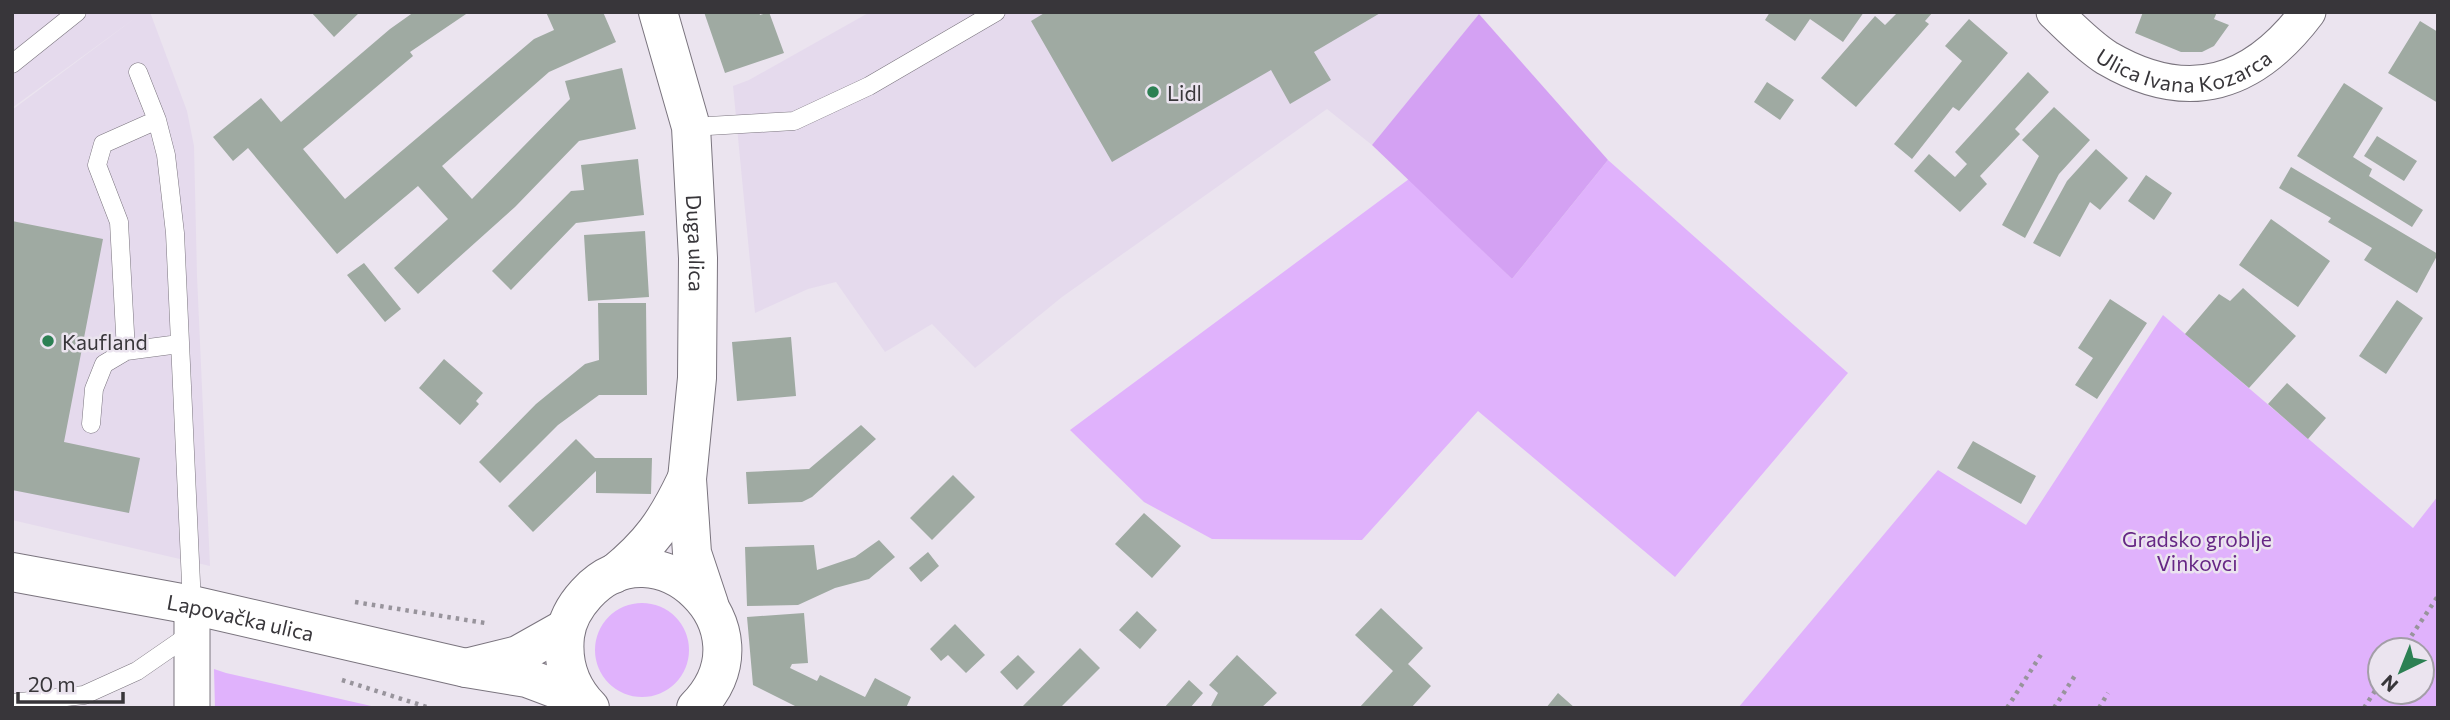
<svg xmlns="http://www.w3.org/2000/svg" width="2450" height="720" viewBox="0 0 2450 720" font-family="Commissioner,sans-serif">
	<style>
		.built { fill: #e5daed }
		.green { fill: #e0b2fc; fill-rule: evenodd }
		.forest { fill: #d4a1f3 }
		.building { fill: #9faaa2 }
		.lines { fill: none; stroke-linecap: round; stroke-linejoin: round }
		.lane-casing { stroke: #7a747e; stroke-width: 19 }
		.street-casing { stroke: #7a747e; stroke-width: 37 }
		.secondary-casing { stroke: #7a747e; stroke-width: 40 }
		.path { stroke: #98949c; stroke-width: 4.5; stroke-dasharray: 3.5 5; stroke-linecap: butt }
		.lane { stroke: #fff; stroke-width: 18 }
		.street { stroke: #fff; stroke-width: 35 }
		.secondary { stroke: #fff; stroke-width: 38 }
		.poi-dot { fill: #2c8053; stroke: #ebe4ef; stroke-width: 2.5 }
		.labels { text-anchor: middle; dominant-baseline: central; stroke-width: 5; stroke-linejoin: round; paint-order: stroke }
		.street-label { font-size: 21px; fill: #38363a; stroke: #ebe4ef }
		.poi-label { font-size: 21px; fill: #38363a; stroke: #ebe4ef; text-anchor: start }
		.park-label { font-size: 21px; fill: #662785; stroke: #ebe4ef }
	</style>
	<rect width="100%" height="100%" fill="#ebe4ef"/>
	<path class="built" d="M12,12H150L187,111L194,146L197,276L210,566L12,520V110L138,16L12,108Z
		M870,12H1478L1479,14L1372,145L1327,109L1062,297L975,368L932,324L885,352L836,282L808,289L755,313L733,86L749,80Z"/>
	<path class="green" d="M1608,160L1848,373L1675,577L1478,411L1362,540L1212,539L1144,502L1070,430L1409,179L1512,279Z
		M2163,315L2413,528L2438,496V708H1738L1938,470L2026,525ZM2380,650H2422V692H2380Z
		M595 650a47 47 0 1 1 94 0a47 47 0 1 1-94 0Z
		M214,669L226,673L380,708H215Z"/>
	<path class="forest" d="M1479,14L1608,160L1512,279L1372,145Z"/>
	<path class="building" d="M311,12H360L334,37Z
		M414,12H469L410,52L413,56L303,149L345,199L534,39L554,30L546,12H603L616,42L549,72L442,166L472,199L570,99L565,81L622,68L636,129L579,141L515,207L418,294L394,268L448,219L418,186L337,254L248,148L233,161L213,137L261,98L281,122L390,29Z
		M704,12H759L760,15L769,12L784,53L725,73Z
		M1046,12H1382L1314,52L1331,80L1290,104L1271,70L1112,162L1031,21Z
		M1770,12H1864L1843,42L1810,19L1795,41L1765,20Z
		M1898,12H1933L1925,21L1929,24L1856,107L1821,78L1875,16L1885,25Z
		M2143,12H2217L2214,19L2229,25L2214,46L2202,52H2181L2135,33Z
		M1969,19L2008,53L1959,111L1953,107L1912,159L1894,144L1962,61L1945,46Z
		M2420,21L2438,32V103L2388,73Z
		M2028,72L2049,92L2015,129L2020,134L1980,176L1987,184L1960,212L1914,171L1929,154L1955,177L1967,164L1955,152Z
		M1767,82L1794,100L1780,120L1754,102Z
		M2344,83L2383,108L2353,157L2372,169L2369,176L2423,210L2412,227L2297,156Z
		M2054,107L2090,140L2059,174L2025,238L2002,225L2039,156L2022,140Z
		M2377,136L2417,161L2404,181L2364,156Z
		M2096,149L2128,178L2100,210L2090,202L2060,257L2033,243L2067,181Z
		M638,159L644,215L576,223L511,290L492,271L571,191L584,190L581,165Z
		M2291,167L2438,254L2417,293L2364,260L2372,248L2328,222L2331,218L2279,188Z
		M2146,175L2172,193L2154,220L2128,201Z
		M2271,219L2330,261L2298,307L2239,265Z
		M12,221L103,239L64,442L140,458L129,513L12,490Z
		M645,231L649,297L588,301L584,235Z
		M364,263L401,309L385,322L347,275Z
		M2243,288L2296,336L2249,388L2185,334L2219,294L2230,301Z
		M2110,299L2147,323L2097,399L2075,385L2093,358L2078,348Z
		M2397,300L2423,318L2386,374L2359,356Z
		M598,303H646L647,395H599L558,425L500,483L479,462L536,404L585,364L599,360Z
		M791,337L796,396L737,401L732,342Z
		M444,359L483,393L476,401L479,404L460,425L419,388Z
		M2287,383L2326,418L2308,439L2268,404Z
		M861,425L876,439L812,497L802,502L748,504L746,472L809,469Z
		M576,439L595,458H652L651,494L596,493V471L533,532L508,506Z
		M1973,441L2036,476L2021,504L1957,468Z
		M953,475L975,497L932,540L910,518Z
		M1144,513L1181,546L1152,578L1115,544Z
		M879,540L895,557L869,579L835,588L798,605L747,606L745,547L814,545L817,570L855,557Z
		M928,552L939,566L921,582L909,568Z
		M1381,608L1423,648L1408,664L1431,686L1411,708H1359L1393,671L1355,635Z
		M1137,611L1157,630L1140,649L1119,630Z
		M804,613L808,663L792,664L790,668L817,681L820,675L865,697L875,678L911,697L906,708H799L753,685L747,617Z
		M955,624L985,655L966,673L948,655L941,661L930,649Z
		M1080,648L1100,668L1060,708H1021Z
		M1018,655L1035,672L1017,690L1000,672Z
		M1237,655L1277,693L1261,708H1210L1218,693L1209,685Z
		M1189,680L1203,693L1190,708H1164Z
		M1558,693L1575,708H1546Z"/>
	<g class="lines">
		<defs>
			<path id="lane" d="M12,64L77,12
				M138,72L157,120L166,155L175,233L192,605
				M691,127L794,121L869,86L996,12
				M126,351L119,222L97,165L103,144L157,120
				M91,424L94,389L104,364L126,351L179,344
				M12,703L84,695L137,671L192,633"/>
			<g id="street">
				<path id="s1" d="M2054,12C2071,28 2088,46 2107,58C2189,106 2254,84 2308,12"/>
				<path d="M192,708V605"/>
			</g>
			<g id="secondary">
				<path id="s2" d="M658,12L691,127L698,258L697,378L687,479L692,553L709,604"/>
				<path id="s3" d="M12,572L192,605L466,668"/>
				<path d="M614,574C650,545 666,522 686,480"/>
				<path d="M566,628L518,655L466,668L527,678L580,698"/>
				<path d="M590,708C570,688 562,664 565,636C567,620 575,606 586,594C655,517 776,628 696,708"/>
			</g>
		</defs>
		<use href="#lane" class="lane-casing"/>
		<use href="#street" class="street-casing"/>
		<use href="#secondary" class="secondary-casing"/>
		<path class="path" d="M355,602L485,623
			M2402,650L2438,596
			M342,680L430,708
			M2007,708L2042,653
			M2054,708L2076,674
			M2099,708L2108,693
			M2364,708L2380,683"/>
		<use href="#lane" class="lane"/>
		<use href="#street" class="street"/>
		<use href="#secondary" class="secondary"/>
	</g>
	<g class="poi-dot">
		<circle cx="1153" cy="92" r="7"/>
		<circle cx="48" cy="341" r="7"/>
	</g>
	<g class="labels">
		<g class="street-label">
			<text stroke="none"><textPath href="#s1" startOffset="152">Ulica Ivana Kozarca</textPath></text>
			<text stroke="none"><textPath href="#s2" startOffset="236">Duga ulica</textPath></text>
			<text stroke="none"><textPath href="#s3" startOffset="233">Lapovačka ulica</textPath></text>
		</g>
		<g class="poi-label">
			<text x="1167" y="92">Lidl</text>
			<text x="62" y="341">Kaufland</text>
		</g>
		<g class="park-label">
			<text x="2197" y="538">Gradsko groblje<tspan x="2197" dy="24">Vinkovci</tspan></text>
		</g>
	</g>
	<rect width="2450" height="720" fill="none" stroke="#38363a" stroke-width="28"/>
	<g transform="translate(2401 671) rotate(223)"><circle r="33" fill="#ebe4ef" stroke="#a39ea7" stroke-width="2"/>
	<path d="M0-5L12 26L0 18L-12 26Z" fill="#2c8053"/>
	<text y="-10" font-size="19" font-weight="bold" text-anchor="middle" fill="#38363a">N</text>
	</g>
	<path d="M18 692v10h105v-10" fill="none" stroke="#38363a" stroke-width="3.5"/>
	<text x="28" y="692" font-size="21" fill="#38363a" stroke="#ebe4ef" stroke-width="5" paint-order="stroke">20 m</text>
</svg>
